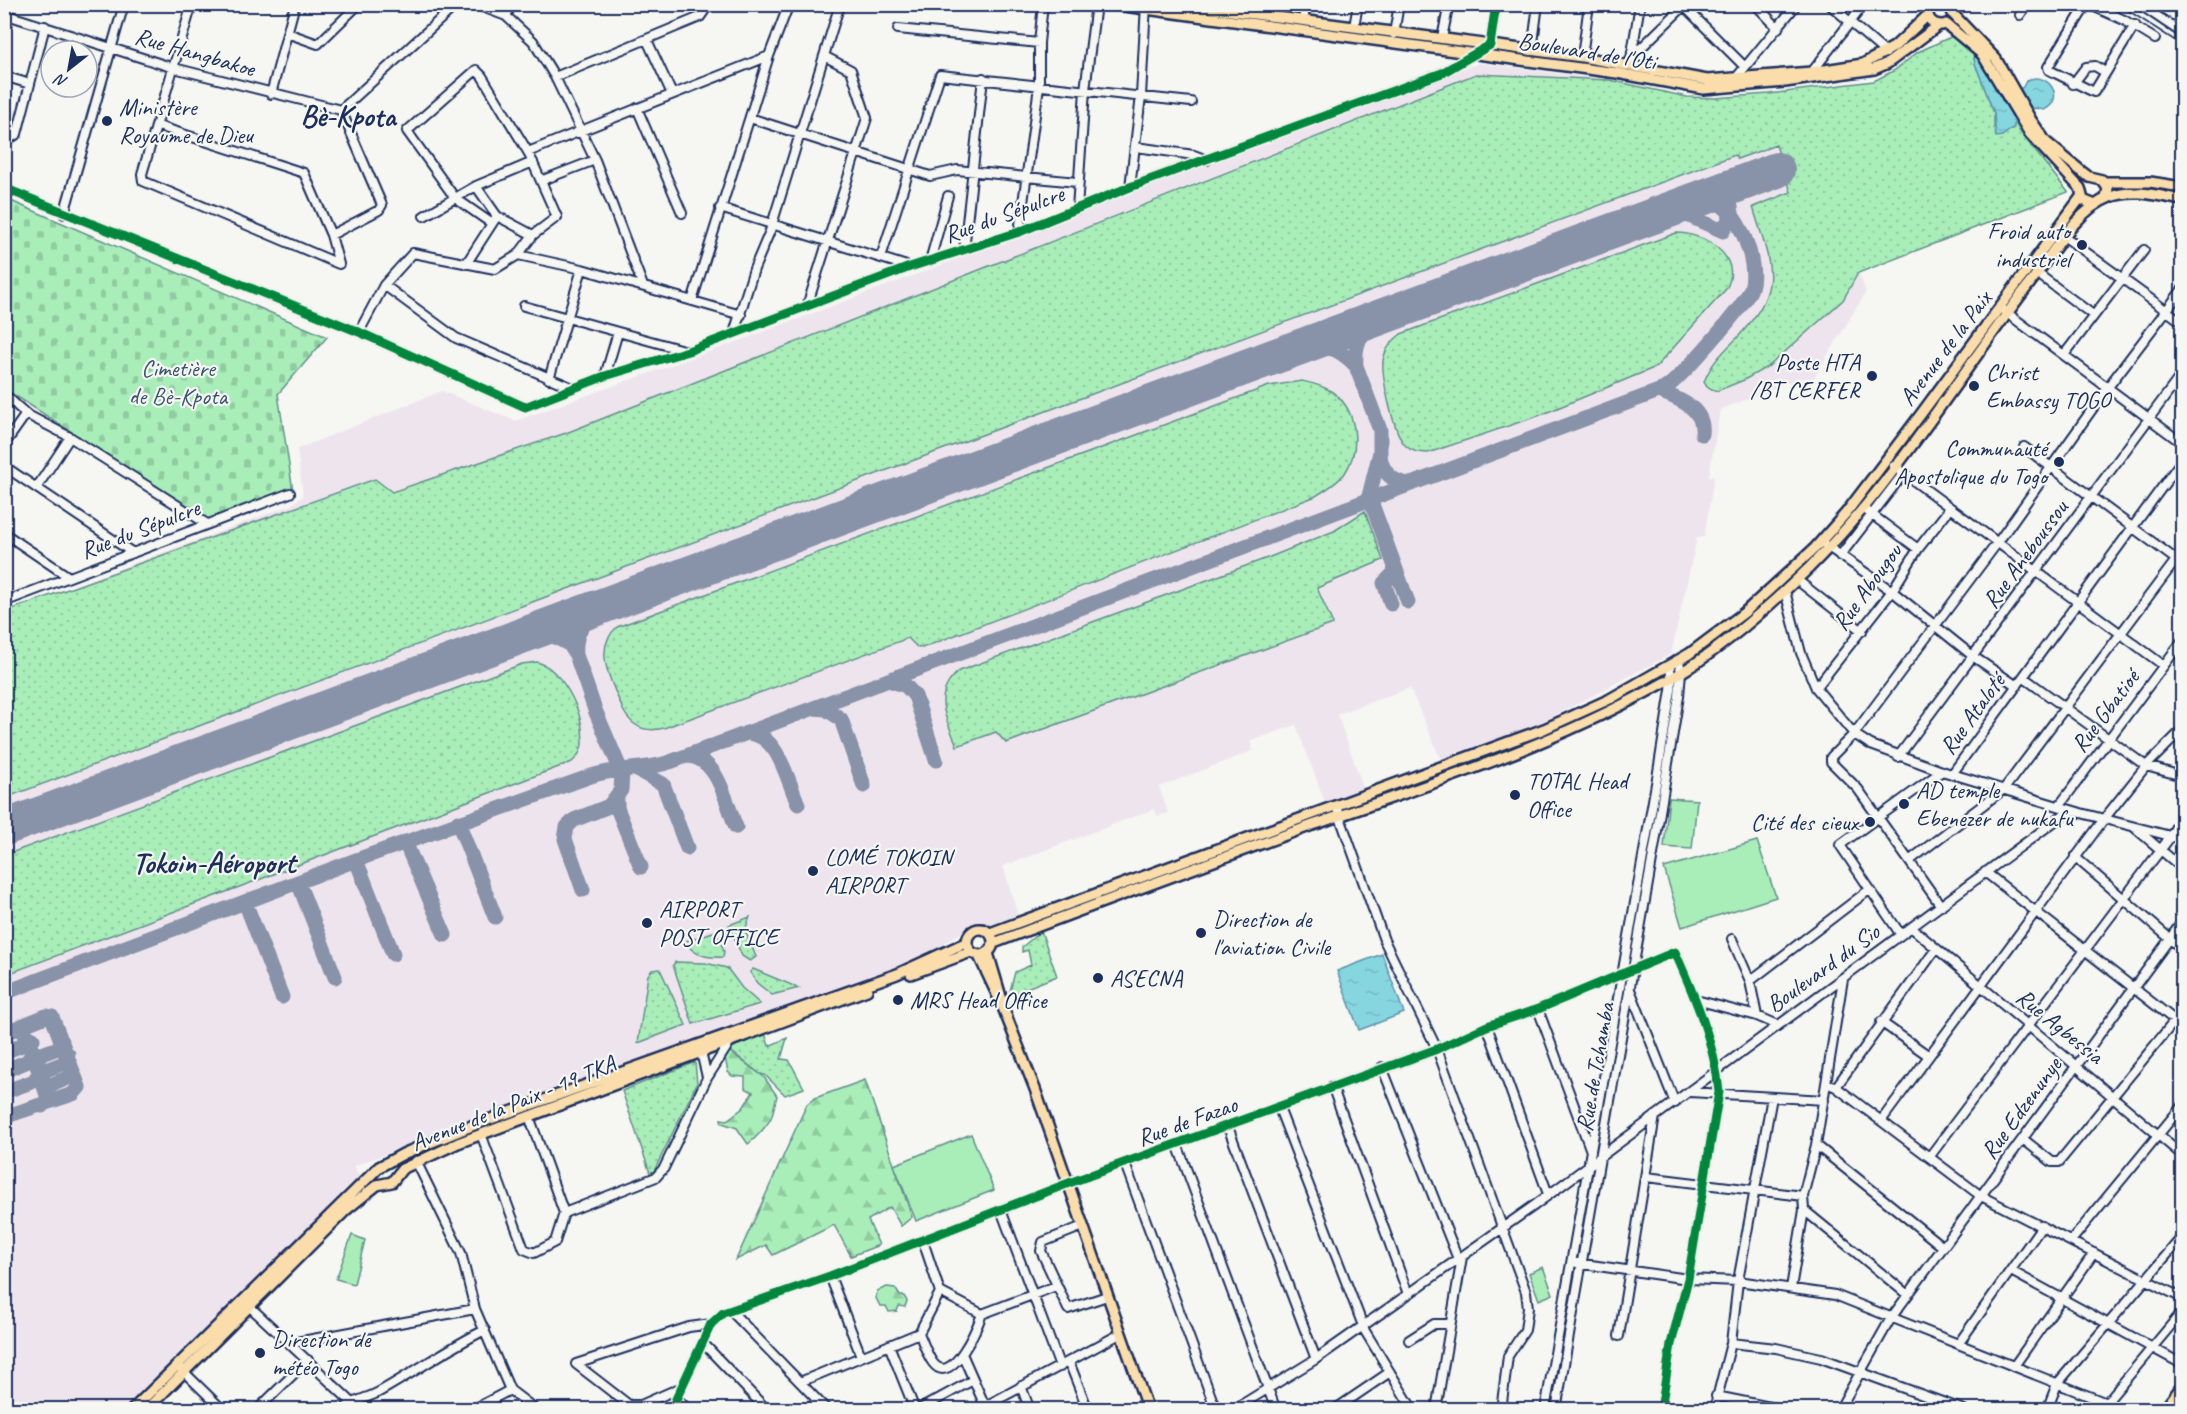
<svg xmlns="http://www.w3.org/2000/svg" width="2187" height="1414" viewBox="0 0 2187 1414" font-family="Caveat,sans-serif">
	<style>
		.built { fill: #eee4ee }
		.green { fill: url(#green-dots); stroke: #628e8c; stroke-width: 1.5 }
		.forest { fill: url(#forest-firs); stroke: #628e8c; stroke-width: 1.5 }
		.cemetery { fill: url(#cemetery-stones); stroke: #628e8c; stroke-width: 1.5 }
		.pitch { fill: #a9eeb9; stroke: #628e8c; stroke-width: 1.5 }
		.water { fill: url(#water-ripples); stroke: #5b93ac; stroke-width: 1.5 }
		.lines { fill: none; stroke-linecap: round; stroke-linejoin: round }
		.taxiway { stroke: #8892a8; stroke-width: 15 }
		.runway { stroke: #8892a8; stroke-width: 36 }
		.minor-casing { stroke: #1b2f5e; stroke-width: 12 }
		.major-casing { stroke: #1b2f5e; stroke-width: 14 }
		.minor { stroke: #f6f6f2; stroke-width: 8 }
		.major { stroke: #faddab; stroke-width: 9 }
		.rail { stroke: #1b2f5e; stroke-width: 1.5 }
		.cycleway-casing { stroke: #f6f6f2; stroke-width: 13 }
		.cycleway { stroke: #00873e; stroke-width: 9 }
		.poi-dot { fill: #1b2f5e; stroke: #f6f6f2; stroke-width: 2 }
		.labels { text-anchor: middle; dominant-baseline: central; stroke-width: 4.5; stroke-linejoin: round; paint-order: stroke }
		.street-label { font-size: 24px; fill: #1b2f5e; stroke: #f6f6f2 }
		.poi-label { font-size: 24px; fill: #1b2f5e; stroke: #f6f6f2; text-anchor: start }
		.park-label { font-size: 24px; fill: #375570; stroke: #f6f6f2 }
		.district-label { font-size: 30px; font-weight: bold; fill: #1b2f5e; stroke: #f6f6f2 }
	</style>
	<defs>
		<pattern id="green-dots" width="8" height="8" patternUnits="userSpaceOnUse" patternTransform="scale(1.5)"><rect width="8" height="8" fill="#a9eeb9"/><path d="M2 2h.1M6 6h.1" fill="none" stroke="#91cca1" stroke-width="1.8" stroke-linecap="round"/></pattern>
		<pattern id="forest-firs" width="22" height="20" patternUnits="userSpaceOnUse" patternTransform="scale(1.5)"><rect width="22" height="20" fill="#a9eeb9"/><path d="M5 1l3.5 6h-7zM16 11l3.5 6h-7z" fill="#91cca1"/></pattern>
		<pattern id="cemetery-stones" width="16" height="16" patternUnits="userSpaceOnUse" patternTransform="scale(1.5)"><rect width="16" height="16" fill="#a9eeb9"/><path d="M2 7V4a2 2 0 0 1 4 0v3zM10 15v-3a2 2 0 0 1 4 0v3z" fill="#91cca1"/></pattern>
		<pattern id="water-ripples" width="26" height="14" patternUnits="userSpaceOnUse" patternTransform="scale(1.5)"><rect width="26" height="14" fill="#86d6e0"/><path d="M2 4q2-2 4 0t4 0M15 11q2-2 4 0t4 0" fill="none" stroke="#73b8c3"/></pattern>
	</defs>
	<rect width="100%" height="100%" fill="#f6f6f2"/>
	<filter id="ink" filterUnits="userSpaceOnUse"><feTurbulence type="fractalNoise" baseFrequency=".0167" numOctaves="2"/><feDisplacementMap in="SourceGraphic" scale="12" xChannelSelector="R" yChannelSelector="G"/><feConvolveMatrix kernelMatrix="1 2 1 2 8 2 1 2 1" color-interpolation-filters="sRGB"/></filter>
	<g filter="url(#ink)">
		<path class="built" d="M1942,41L1985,65L2019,132L2068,192L1859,273L1866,292L1814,378L1796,379L1720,410L1709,476L1714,477L1704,537H1697L1671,654L1539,724L1441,760L1410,688L1337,714L1364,790L1325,802L1296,725L1250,741L1252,751L1159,787L1168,813L1158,816L1154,809L1003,866L1019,919L968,928L931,952L899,967L468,1122L354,1166L359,1176L127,1409L5,1410V611L291,505L303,496L297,449L442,391L515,421L731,344L1479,63L1609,80L1687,97L1715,98L1865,84L1895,70L1918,52Z"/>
		<path class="green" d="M1955,35L1977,55L1974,58L1975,63L1994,113V128L2014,121L2020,132L2068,192L1858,273L1843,300L1769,366L1744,380L1717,391L1707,387L1704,382C1711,363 1723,352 1737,338C1785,287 1771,267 1753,207L1791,192L1776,145L1737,159L1735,155L5,798L4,612L375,479L392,492L566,433L1476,74L1609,80L1687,97L1715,98L1769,94L1874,81L1895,70L1918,52Z
			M1676,233C1705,233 1744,257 1726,289L1656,367L1538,416L1428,453C1420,453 1412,452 1406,446C1394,435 1379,371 1384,356C1387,346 1393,340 1401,334Z
			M1302,381C1311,383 1321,385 1329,390C1357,406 1362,447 1345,473C1337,484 1326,489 1316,496L922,648L917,647L908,638L664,728C646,733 632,727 623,710C613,684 591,650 617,627L1269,386Z
			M1365,511L1383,560L1317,588L1333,624L1006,743L996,732L957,746C946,717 931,695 959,671L1270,557L1334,531Z
			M537,662C567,669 600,741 572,762L5,975V855L522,664Z
			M750,917L745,930L756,957L750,961L742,956L729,925Z
			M716,931L724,951L723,957C708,958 692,956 686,941Z
			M1041,931L1057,976L1009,995L1015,972L1031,965L1028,950L1022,952V947Z
			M675,962L705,963L727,968L742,988L760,1004L693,1024L673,965Z
			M660,969L686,1025L638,1043L648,975L652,970Z
			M753,969L799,988L772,995L757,983L750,972Z
			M764,1030L769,1046L787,1038L781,1059L789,1060L804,1088L785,1095L765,1075L760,1074L727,1048Z
			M695,1062L697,1083L654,1171L650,1173L622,1091Z"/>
		<path class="forest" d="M726,1049L764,1077L777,1096C775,1103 774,1108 772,1115C771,1122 755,1139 748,1144L737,1128L722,1123L721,1119L727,1120L743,1108L753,1092L745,1088V1077L732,1076L728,1072L725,1058H721Z
			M865,1080L912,1217L901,1226L890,1207L868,1220L879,1245L851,1256L834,1225L773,1255L766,1245L736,1260L807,1104L815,1098Z
			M887,1287L895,1288L900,1296H904L907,1301L905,1307L899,1306L897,1311L889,1312L886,1306H880L876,1298L877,1291Z"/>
		<path class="cemetery" d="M4,198L327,337L278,394L293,491L209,521L5,389Z"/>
		<path class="pitch" d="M1669,798L1697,800L1692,849L1664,847Z
			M1757,841L1776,897L1682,927L1664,868Z
			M971,1134L994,1190L916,1221L894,1165Z
			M352,1235L365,1240L354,1284L336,1279Z
			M1543,1267L1553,1294L1539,1300L1529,1273Z"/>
		<path class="water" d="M1977,55L2002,100L2023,87L2026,81C2046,69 2068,98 2044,110L2035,108L2014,121V127L2002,136L1996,137L1994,113L1975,63L1974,58Z
			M1382,954L1404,1013L1359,1030L1337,971Z"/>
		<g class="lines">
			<path class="taxiway" d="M1661,212H1680L1723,231L1732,213L1729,197L1722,190
				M1292,351C1318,342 1337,345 1356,366C1354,338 1364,326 1388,313
				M1356,366L1380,430V452L1369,496L1408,602
				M1659,391C1679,399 1705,408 1702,434
				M1380,455C1382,472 1391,481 1408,484
				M1391,604L1384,583L1394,573L1395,567
				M527,635L550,634L570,645L576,655L595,710L622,773L621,790L609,806L574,820L567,827L565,839L583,890
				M576,655C574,633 584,619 602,607
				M888,680L906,686L915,696L936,760
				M814,708L826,709L841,719L864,786
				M746,733C778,732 787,780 798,804
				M687,756C718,757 726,803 736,827
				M637,770L663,784L687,848
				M617,799V808L641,867
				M458,822L495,917
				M405,842L445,935
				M356,860L393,954
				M298,882L335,977
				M245,902L282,997
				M4,993L356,860L591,776C618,767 644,771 670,762L1664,389C1680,379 1746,305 1751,288C1759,264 1739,208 1713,201C1706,199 1697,201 1690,202
				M16,1029L23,1031L27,1036L48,1098L42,1106
				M4,1033L46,1016L52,1017L79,1087L73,1094L4,1117
				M33,1051L39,1055L58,1048L62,1041
				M4,1052L22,1045L27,1036L33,1039
				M40,1067L46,1070L64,1063L68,1054
				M4,1071L28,1061L33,1051
				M45,1083L51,1085L70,1077L73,1072
				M4,1092L34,1081L41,1070"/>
			<path class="runway" d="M4,828L1777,170"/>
			<defs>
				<path id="minor" d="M474,4L506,16L533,41L555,77L595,160L643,286
					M1682,4L1744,66
					M1755,4L1778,28
					M1829,4L1886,53
					M2087,4L2048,67L2049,70L2094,92L2135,25
					M2088,4L2124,20L2155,39
					M2139,4L2182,33
					M4,14L174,68L341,110
					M2020,15L2027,4
					M506,16L512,4
					M1303,20L1306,4
					M1354,27L1358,4
					M898,29L1039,43
					M287,33L318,44L359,4
					M1394,34L1399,4
					M1442,38L1449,4
					M647,40L672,94
					M1532,51L1538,4
					M1632,52L1641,48L1686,4
					M1582,57L1589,4
					M1630,65L1640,4
					M1812,72L1864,4
					M4,76L30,84
					M555,77L700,17L709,4
					M1736,78L1797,4
					M2073,84L2086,67L2095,66L2105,72
					M271,94L295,4
					M637,108L682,213
					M341,110L457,4
					M750,118L930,176L957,170L1077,182
					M158,126L304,173L331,235L339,264L143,181L142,174L192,4
					M4,137L11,138L17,134L45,26
					M1136,147L1194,155L1207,160
					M528,152L769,56
					M543,180L595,160
					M476,186L497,216
					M1130,187L1141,96L1146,4
					M4,188L359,332L525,407L605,376L688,351L910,267L1019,232L1130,187L1442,73L1490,45L1496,4
					M720,208L910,267
					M1077,209L1085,90L1096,4
					M64,214L124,4
					M424,216L476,186L533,162
					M1019,232L1039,86V43L1043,4
					M331,235L379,210L382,205L341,110
					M2065,237L2182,322
					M964,250L983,78
					M518,255L582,269L741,315
					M881,257L940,75L1191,102
					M930,261L948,196
					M466,264L497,216L533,235
					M2038,274L2093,315
					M384,285L456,338L573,388
					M692,301L769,56L789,4
					M524,306L687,351
					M807,306L867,118L851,70L824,56
					M2003,310L2182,443
					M359,332L384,285L413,253L495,269L518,255L533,235L557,217L528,152L482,76L476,70L407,131L455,198L491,223
					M734,333L754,269L770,231L840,4
					M2064,355L2144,250
					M605,376L618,332
					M549,379L582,269
					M4,394L26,414L70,437L207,524
					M4,445L26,414
					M2024,447L2182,564
					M4,466L133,553
					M1894,466L2163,665
					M37,487L70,437
					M1863,508L1918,549
					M4,533L69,577
					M1824,544L1892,591L1974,657L2017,686
					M1840,556L1903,474
					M1797,580L1862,631
					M1785,591L1801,653L1816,688L1854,734L1871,745L1942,771L2081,813L2182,839
					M4,602L290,493
					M2023,677L2146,766L2182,776
					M1816,688L1892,591L1918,549L1950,508
					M1898,757L2182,374
					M1952,774L2182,460
					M1336,806L1384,940L1437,1049L1526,1292L1528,1308L1525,1330L1508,1356L1501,1410
					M2059,806L2182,641
					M2135,828L2182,868
					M2075,857L2182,949
					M1909,861L2004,789L2182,552
					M1985,872L2182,1026
					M1941,906L1858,789L1831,762V757L1854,734L1998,542L2108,387L2182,290
					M1912,928L2182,1155
					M1901,935L1840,845L1942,771
					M1732,939L1750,981L1757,1016
					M1750,981L1869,890
					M1629,987L1675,1103
					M1696,1000L1757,1016L1778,1025
					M1538,1009L1591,1151
					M1881,1022L1929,1056
					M1487,1026L1548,1194
					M701,1052L707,1077
					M1382,1067L1458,1259
					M1827,1083L1836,1087L1981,1196L2182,1298
					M1332,1086L1408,1294
					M1836,1087L1936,949
					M1690,1092L1824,1100
					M1279,1108L1365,1331L1413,1410
					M1881,1121L2104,819L2146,766L2182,730
					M1228,1127L1316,1359
					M481,1134L524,1249L534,1253L555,1242L564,1213L529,1116
					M2023,1139L2052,1162H2059L2182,1012
					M1177,1144L1276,1410
					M1816,1145L1943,1247
					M1930,1156L2171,836L2182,815
					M416,1161L461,1253L475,1309L510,1390L536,1410
					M1125,1164L1216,1410
					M1646,1177L1803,1196
					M1001,1210L1060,1367
					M1804,1210L1908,1295
					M564,1213L656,1177L664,1168L707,1078L730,1042
					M1083,1226L1043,1242L1041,1251L1068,1309L1107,1296
					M923,1241L940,1292L982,1314
					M2071,1241L2182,1106
					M1577,1263L1688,1279L1738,1281L1835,1295L2124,1410
					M2011,1271L2182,1364
					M830,1276L861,1356
					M1791,1288L1804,1210L1803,1196L1816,1145L1843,979
					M248,1305L360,1410
					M731,1311L827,1410
					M919,1333C923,1342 927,1355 933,1363C952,1388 978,1325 982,1314L1056,1286
					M1619,1336L1655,1116
					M1409,1340L1434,1324H1449
					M291,1343L475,1309
					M703,1343L767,1410
					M1731,1343L1776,1348L1821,1358L1964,1410
					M1959,1343L2042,1226
					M889,1345L915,1410
					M963,1356L985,1406
					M1069,1362L1088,1410
					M2014,1366L2094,1253
					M181,1369L223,1410
					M800,1382L919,1333L940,1292
					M1021,1386L1030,1410
					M682,1387L641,1405H629L576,1364L689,1327L711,1324
					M1716,1396L1785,1410
					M677,1398L688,1410
					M2106,1403L2182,1312
					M257,1410L308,1360
					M343,1410C353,1400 366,1399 379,1392C415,1372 448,1348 485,1330
					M472,1410L510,1390
					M671,1410L711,1324L723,1313L830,1276L1069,1183L1437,1049L1487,1026L1538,1009L1675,952C1695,997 1715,1044 1719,1092L1688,1279L1671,1344L1661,1410
					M806,1410L818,1401
					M918,1410L973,1380
					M978,1410L1120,1334
					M1233,1410L1316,1359L1535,1205L2070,810
					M1334,1410L1390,1372
					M1436,1410L1462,1257
					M1545,1410L1657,778L1671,690L1672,677L1669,667
					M1556,1410L1655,843L1679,696L1681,672L1679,661
					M1714,1410L1731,1343L1738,1281L1772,1097
					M1839,1410L1891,1318L2182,922
					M2047,1410L2057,1384L2182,1237"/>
				<path id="major" d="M1109,4L1617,73L1704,89L1785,82L1874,69L1888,63L1939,25
					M1178,4L1582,57L1707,80L1812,72L1863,64L1894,47L1928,15
					M1931,4C1924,15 1930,25 1942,25
					M1950,4L1953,14L1996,59L2031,120L2046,142L2081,171L2089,177L2102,180L2108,188L2106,198
					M1946,24L1982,54L2030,134L2080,188L2083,200L2095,205
					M2105,182H2150L2182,187
					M967 942a13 13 0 1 1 26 0a13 13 0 1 1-26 0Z
					M990,933L1544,729L1610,699L1689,654L1745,612L1815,548L1846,513L1921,414L2081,197
					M994,943C1099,903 1205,864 1310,826C1436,782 1567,741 1682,672C1721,648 1758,616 1791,585C1883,501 1951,386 2027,287C2050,258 2075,210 2110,197C2134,188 2159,196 2182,200
					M988,953L1002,1000
					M979,956L1002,1005L1035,1089L1148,1410
					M911,974L971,952
					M132,1410L379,1167L405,1153L474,1125L897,974L967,942
					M146,1410L346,1210L377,1185L392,1182L402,1169L458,1143L867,990
					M2164,1410L2182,1386"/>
			</defs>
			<use href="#minor" class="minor-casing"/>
			<use href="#major" class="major-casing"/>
			<use href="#minor" class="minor"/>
			<use href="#major" class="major"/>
			<path class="rail" d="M2118,4L2182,45"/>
			<defs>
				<path id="cycleway" d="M4,188L359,332L525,407L605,376L688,351L910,267L1019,232L1130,187L1442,73L1490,45L1496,4
					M671,1410L711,1324L723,1313L830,1276L1069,1183L1437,1049L1487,1026L1538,1009L1675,952C1695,997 1715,1044 1719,1092L1688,1279L1671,1344L1661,1410"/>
			</defs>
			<use href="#cycleway" class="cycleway-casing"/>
			<use href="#cycleway" class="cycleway"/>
		</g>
	</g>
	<g class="poi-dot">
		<circle cx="107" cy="121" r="6"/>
		<circle cx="2082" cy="245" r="6"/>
		<circle cx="1872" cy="376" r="6"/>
		<circle cx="1974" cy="386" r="6"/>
		<circle cx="2059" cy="462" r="6"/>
		<circle cx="1515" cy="795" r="6"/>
		<circle cx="1904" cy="804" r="6"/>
		<circle cx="1870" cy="822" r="6"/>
		<circle cx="813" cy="871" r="6"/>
		<circle cx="647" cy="923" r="6"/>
		<circle cx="1201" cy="933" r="6"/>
		<circle cx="1098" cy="978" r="6"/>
		<circle cx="898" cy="1000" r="6"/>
		<circle cx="260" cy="1353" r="6"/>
	</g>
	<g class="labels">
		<g class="street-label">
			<text transform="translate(1587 51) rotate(9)">Boulevard de l'Oti</text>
			<text transform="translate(195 52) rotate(16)">Rue Hangbakoe</text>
			<text transform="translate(1004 214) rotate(-20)">Rue du Sépulcre</text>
			<text transform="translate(1945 348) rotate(-53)">Avenue de la Paix</text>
			<text transform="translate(140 529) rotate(-21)">Rue du Sépulcre</text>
			<text transform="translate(2025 554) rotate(-54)">Rue Aneboussou</text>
			<text transform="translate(1867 587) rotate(-54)">Rue Abougou</text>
			<text transform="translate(2105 711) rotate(-53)">Rue Gbatioé</text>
			<text transform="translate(1972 714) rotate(-54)">Rue Ataloté</text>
			<text transform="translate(1823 968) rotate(-36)">Boulevard du Sio</text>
			<text transform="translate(2060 1026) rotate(39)">Rue Agbessia</text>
			<text transform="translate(1595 1067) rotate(-80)">Rue de Tchamba</text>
			<text transform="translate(513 1103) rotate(-22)">Avenue de la Paix - 19 TKA</text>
			<text transform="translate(2021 1108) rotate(-54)">Rue Edzenunye</text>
			<text transform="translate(1187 1121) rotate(-20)">Rue de Fazao</text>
		</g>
		<g class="poi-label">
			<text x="119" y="107">Ministère<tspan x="119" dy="28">Royaume de Dieu</tspan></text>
			<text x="2070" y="231" text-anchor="end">Froid auto<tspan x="2070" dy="28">industriel</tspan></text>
			<text x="1860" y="362" text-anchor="end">Poste HTA<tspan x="1860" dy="28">/BT CERFER</tspan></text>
			<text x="1986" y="372">Christ<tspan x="1986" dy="28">Embassy TOGO</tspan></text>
			<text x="2047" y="448" text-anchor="end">Communauté<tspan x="2047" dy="28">Apostolique du Togo</tspan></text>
			<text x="1527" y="781">TOTAL Head<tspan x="1527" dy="28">Office</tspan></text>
			<text x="1916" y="790">AD temple<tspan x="1916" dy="28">Ebenezer de nukafu</tspan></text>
			<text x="1858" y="822" text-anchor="end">Cité des cieux</text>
			<text x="825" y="857">LOMÉ TOKOIN<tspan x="825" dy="28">AIRPORT</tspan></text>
			<text x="659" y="909">AIRPORT<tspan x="659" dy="28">POST OFFICE</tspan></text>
			<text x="1213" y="919">Direction de<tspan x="1213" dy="28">l'aviation Civile</tspan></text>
			<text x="1110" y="978">ASECNA</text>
			<text x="910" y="1000">MRS Head Office</text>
			<text x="272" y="1339">Direction de<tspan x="272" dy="28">météo Togo</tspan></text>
		</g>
		<g class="park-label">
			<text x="178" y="368">Cimetière<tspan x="178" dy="28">de Bè-Kpota</tspan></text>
		</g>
		<g class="district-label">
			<text x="348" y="116">Bè-Kpota</text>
			<text x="214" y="863">Tokoin-Aéroport</text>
		</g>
	</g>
	<rect width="2187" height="1414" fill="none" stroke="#f6f6f2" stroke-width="24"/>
	<rect x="12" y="12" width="2163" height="1390" fill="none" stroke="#1b2f5e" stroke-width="2" filter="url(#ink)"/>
	<g transform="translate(69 69) rotate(211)"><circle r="28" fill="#f6f6f2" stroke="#9ea6b7" stroke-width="1.5"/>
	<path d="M0-4.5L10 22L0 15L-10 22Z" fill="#1b2f5e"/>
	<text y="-9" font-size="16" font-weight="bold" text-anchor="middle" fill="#1b2f5e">N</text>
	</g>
</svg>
